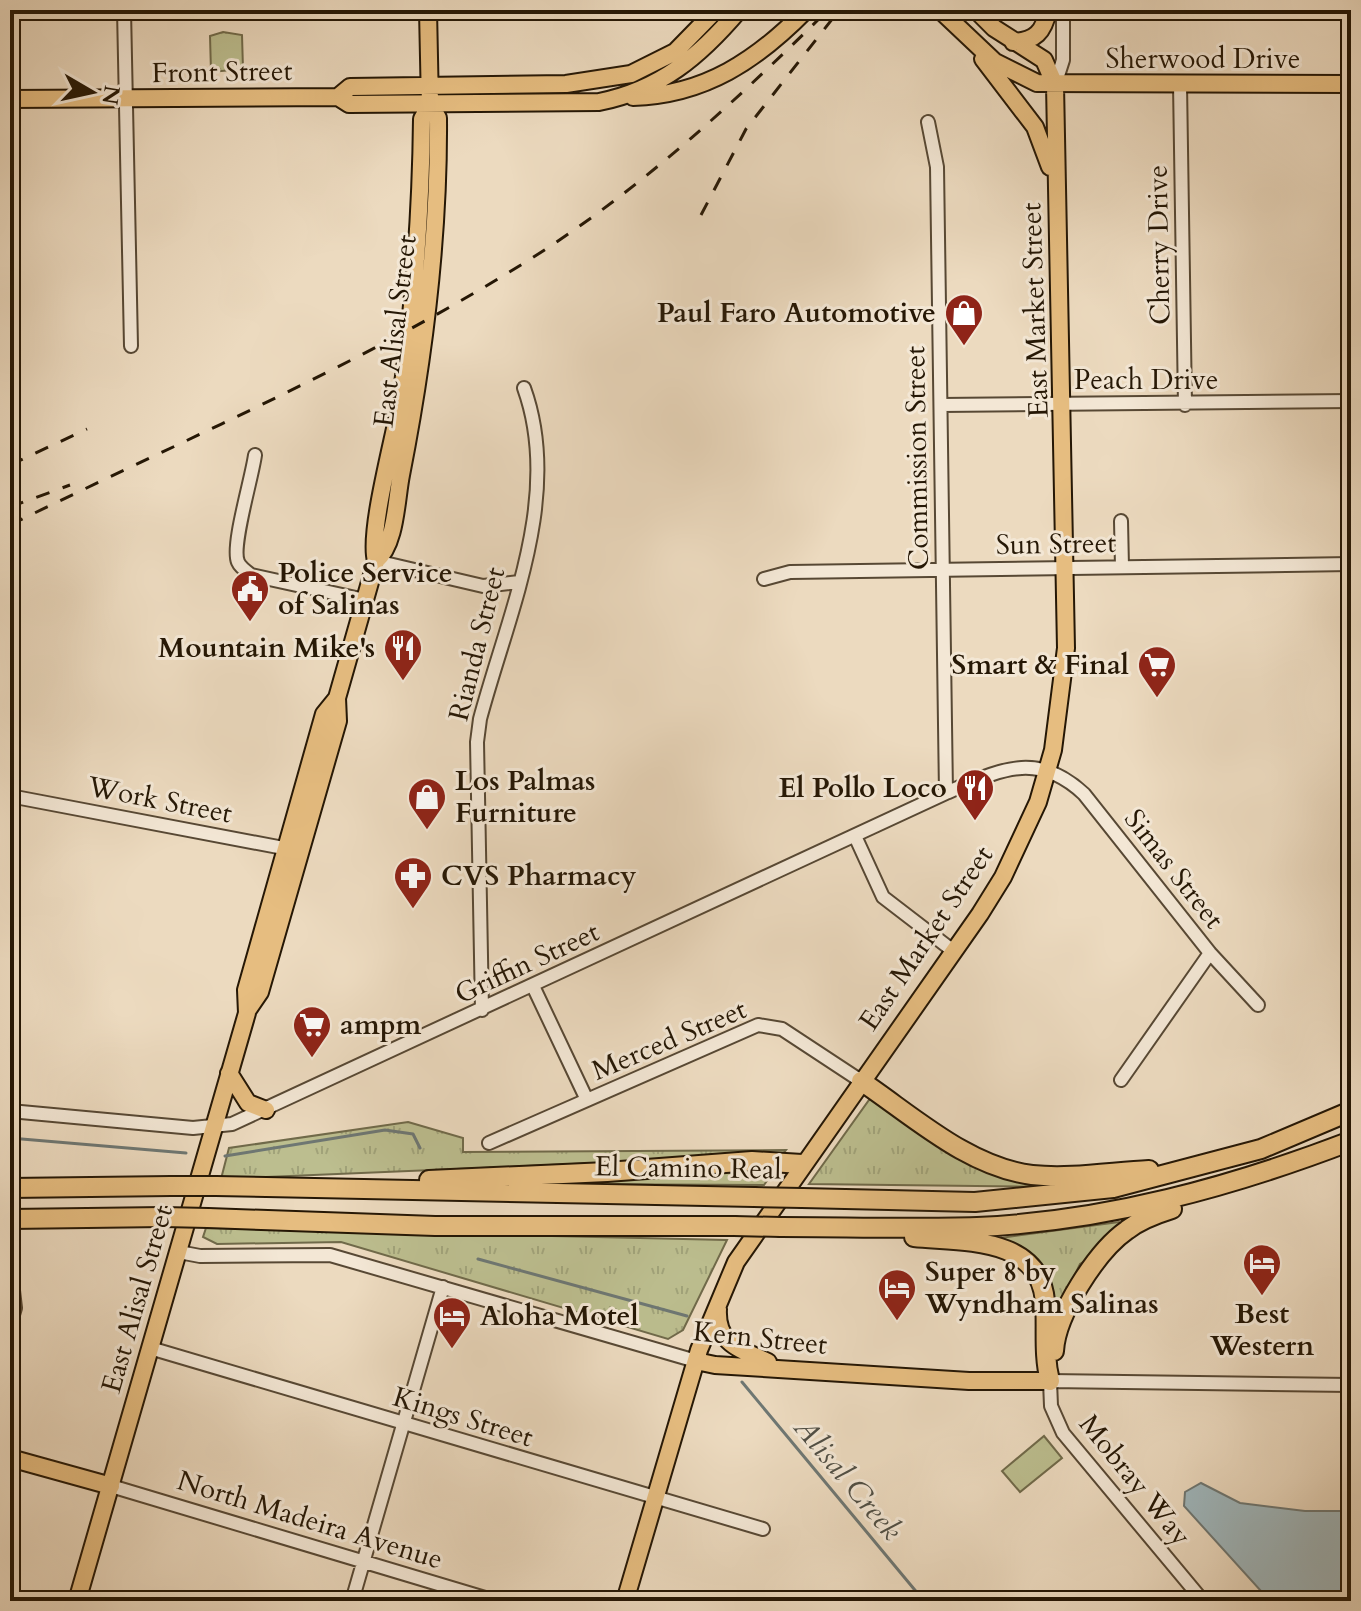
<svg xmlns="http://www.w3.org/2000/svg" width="1361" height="1611" viewBox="0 0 1361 1611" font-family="Cardo,serif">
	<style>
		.grass { fill: url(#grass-tufts); stroke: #706a4a; stroke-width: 2 }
		.garden { fill: #bcbe8f; stroke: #706a4a; stroke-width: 2 }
		.water { fill: #9fb7bd; stroke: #6e7773; stroke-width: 2 }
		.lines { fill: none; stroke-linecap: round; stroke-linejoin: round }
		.stream { stroke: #6e7773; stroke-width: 3 }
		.minor-casing { stroke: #574834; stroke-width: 16 }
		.major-casing { stroke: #251705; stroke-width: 20 }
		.highway-casing { stroke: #251705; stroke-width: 22 }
		.minor { stroke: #f3e7d5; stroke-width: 12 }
		.major { stroke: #e6bd80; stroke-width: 16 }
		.highway { stroke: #e6bd80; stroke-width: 18 }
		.rail { stroke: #251705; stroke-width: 3; stroke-dasharray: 14 14; stroke-linecap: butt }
		.highway-bridge-casing { stroke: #251705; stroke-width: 22; stroke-linecap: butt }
		.highway-bridge { stroke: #e6bd80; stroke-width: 18 }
		.labels { text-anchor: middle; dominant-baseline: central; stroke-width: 6; stroke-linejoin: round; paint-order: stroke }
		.street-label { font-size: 28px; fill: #251705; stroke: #f3e7d5 }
		.poi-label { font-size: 28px; font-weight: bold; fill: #251705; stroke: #f3e7d5; text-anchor: start }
		.water-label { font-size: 30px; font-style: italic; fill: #504f45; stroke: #f3e7d5 }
	</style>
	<defs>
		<pattern id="grass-tufts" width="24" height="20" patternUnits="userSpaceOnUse" patternTransform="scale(2)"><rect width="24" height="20" fill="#bcbe8f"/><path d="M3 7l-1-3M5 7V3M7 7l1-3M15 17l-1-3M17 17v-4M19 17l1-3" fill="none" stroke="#a1a37a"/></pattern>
	</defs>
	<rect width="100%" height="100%" fill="#ecdabf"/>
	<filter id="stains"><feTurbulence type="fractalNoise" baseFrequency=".0025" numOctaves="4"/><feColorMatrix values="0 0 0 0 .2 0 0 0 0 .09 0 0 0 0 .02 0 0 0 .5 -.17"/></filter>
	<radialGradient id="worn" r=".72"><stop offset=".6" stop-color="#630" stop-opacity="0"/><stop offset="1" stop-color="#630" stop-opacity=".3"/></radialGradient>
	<path class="grass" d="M223,32L242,35L243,69L211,72L210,36Z
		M875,1099L947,1150L1051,1179V1187L809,1184L869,1100Z
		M408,1122L463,1138V1152L786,1150L782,1155L221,1179L229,1148Z
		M764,1169L773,1172L764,1185L556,1184V1179Z
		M1119,1222L1122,1226L1098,1253L1080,1264L1056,1314H1052C1054,1271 1034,1258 1000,1238Z
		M206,1228L727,1240L683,1330L668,1339L341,1242L217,1244L203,1237Z"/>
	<path class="garden" d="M1044,1436L1062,1458L1020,1492L1002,1471Z"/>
	<path class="water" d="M1201,1483L1240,1503L1305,1511H1351V1601H1270L1184,1506L1185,1492Z"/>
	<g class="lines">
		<path class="stream" d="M10,1138L186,1153
			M225,1156L385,1130L413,1134L420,1148
			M478,1259L687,1316
			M742,1382L924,1601"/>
		<defs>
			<path id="minor" d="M124,10L131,346
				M1180,84L1185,405
				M1055,85L1063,60V10
				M928,122L937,167L946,793
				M941,405L1351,401
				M255,455C252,478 231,546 238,562C240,567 247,572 251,575L365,600
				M1121,521L1122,567
				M376,561L483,586L519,582
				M764,579L790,572L1351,564
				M10,796L294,850
				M855,836L883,897L952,950
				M533,986L587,1100
				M482,1010L477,742L480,719C508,614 563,496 524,388
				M1121,1080L1210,953
				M10,1111L193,1128L232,1124L946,793C998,771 1036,749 1084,794L1210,953L1258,1005
				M489,1143L758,1025L782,1029L861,1081
				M179,1252L200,1256L330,1255L696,1361
				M10,1325L15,1308L12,1282
				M150,1348L763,1529
				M111,1486L495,1601
				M352,1601L443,1287
				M1203,1601L1063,1433L1051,1406L1050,1381L1351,1385"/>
			<path id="major" d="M940,10L995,62L1037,83L1351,84
				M1013,42C1035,41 1044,32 1048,10
				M983,59L1035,127L1050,167
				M338,97L350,87L566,84L631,74L675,52L716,10
				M633,97C705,95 757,60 806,10
				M10,99L338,97L349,104L599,102C660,90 700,56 739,10
				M376,561C368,531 395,436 401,399C414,306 421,213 422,119L430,105L428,10
				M247,1011L260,992L338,721L337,698L376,561C396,544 396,500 401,475C424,358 439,238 438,118L430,105
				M229,1073L248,1103L266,1110
				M718,1309C716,1344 740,1349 768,1362
				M696,1361L715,1365L969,1381H1050
				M10,1458L111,1486
				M77,1601L247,1013L246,990L324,714L337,698
				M625,1601L699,1350L736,1262L980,914L1003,877L1038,802L1053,750L1066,648L1055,85L1044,60L994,28L976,10"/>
			<path id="highway" d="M861,1081C913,1116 968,1167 1032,1175C1070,1179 1111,1172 1149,1170
				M429,1180L607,1172L752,1161L802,1164
				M216,1186L754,1197
				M10,1188L171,1186
				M802,1198L975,1202L1113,1188L1261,1149L1351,1111
				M208,1218L435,1226H734
				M10,1219L164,1217
				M781,1227C846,1227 912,1229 977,1227C1107,1221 1231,1187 1351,1141
				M914,1237C963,1242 1039,1236 1045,1301C1047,1328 1043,1354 1050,1381
				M1054,1351C1056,1314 1097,1251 1127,1230C1140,1220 1156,1214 1172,1209"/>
		</defs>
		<use href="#minor" class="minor-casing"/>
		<use href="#major" class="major-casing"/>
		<use href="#highway" class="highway-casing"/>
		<use href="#minor" class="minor"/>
		<use href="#major" class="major"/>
		<use href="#highway" class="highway"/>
		<path class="rail" d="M701,215L746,129L833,18
			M10,465L87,429
			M10,507L70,485
			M10,525C185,439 367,362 532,258C641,189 737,100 828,10"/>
		<defs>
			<path id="highway-bridge" d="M171,1186H216
				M754,1197L802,1198
				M164,1217L208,1218
				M734,1226L781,1227"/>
		</defs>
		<use href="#highway-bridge" class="highway-bridge-casing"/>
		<use href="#highway-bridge" class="highway-bridge"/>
	</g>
	<defs>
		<symbol id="shop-pin" viewBox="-11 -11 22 30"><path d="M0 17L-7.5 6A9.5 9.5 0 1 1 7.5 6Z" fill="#8f2418" stroke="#f3e7d5"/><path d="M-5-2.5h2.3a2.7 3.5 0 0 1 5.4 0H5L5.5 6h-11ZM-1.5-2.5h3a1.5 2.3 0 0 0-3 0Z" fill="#fff"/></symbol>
		<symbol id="civic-pin" viewBox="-11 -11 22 30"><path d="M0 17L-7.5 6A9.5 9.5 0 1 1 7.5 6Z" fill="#8f2418" stroke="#f3e7d5"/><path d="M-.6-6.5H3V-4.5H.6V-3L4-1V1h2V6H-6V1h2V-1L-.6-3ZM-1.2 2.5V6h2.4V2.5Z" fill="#fff"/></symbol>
		<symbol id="restaurant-pin" viewBox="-11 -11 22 30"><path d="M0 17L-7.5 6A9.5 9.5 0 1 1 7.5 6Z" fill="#8f2418" stroke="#f3e7d5"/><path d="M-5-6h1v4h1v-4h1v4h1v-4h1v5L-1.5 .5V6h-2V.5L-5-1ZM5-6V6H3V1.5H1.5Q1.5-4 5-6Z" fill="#fff"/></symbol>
		<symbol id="supermarket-pin" viewBox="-11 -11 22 30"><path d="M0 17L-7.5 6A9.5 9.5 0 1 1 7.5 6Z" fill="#8f2418" stroke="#f3e7d5"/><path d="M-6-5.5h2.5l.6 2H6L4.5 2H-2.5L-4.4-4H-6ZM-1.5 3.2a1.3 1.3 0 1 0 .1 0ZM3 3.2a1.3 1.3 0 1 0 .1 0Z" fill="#fff"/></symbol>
		<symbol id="pharmacy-pin" viewBox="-11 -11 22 30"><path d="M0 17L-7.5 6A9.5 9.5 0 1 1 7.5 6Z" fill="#8f2418" stroke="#f3e7d5"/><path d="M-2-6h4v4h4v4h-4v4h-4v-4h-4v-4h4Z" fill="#fff"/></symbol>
		<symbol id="hotel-pin" viewBox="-11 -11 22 30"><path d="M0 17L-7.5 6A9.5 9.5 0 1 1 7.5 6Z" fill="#8f2418" stroke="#f3e7d5"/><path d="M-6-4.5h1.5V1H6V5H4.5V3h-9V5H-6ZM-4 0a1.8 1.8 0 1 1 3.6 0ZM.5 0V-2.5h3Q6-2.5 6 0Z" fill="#fff"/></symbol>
	</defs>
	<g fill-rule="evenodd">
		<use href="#shop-pin" x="942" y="291" width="44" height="60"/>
		<use href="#civic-pin" x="228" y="567" width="44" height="60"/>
		<use href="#restaurant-pin" x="381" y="626" width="44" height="60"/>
		<use href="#supermarket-pin" x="1135" y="643" width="44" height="60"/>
		<use href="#restaurant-pin" x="953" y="766" width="44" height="60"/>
		<use href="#shop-pin" x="405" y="775" width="44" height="60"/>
		<use href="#pharmacy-pin" x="391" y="854" width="44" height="60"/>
		<use href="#supermarket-pin" x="290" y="1003" width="44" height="60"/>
		<use href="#hotel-pin" x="1240" y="1241" width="44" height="60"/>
		<use href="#hotel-pin" x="875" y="1266" width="44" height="60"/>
		<use href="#hotel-pin" x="430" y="1294" width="44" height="60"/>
	</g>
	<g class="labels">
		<g class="street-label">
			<text x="1203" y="59">Sherwood Drive</text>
			<text transform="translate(222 72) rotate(-1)">Front Street</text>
			<text transform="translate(1159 245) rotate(-91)">Cherry Drive</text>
			<text transform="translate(1035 310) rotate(-92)">East Market Street</text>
			<text transform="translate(395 331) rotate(-83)">East Alisal Street</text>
			<text x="1146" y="380">Peach Drive</text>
			<text transform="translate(917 458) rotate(-91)">Commission Street</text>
			<text transform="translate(1056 544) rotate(-1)">Sun Street</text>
			<text transform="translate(477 644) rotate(-76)">Rianda Street</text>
			<text transform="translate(160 800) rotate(11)">Work Street</text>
			<text transform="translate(1174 869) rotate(52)">Simas Street</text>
			<text transform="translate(926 938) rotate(-56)">East Market Street</text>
			<text transform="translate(527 963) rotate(-25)">Griffin Street</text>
			<text transform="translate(669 1040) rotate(-23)">Merced Street</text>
			<text transform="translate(688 1168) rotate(1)">El Camino Real</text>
			<text transform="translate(137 1299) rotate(-74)">East Alisal Street</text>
			<text transform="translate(760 1338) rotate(6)">Kern Street</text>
			<text transform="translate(463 1417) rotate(17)">Kings Street</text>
			<text transform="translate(1135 1480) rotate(51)">Mobray Way</text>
			<text transform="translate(310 1520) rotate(17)">North Madeira Avenue</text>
		</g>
		<g class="poi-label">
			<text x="936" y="313" text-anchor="end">Paul Faro Automotive</text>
			<text x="278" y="573">Police Service<tspan x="278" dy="32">of Salinas</tspan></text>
			<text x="375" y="648" text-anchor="end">Mountain Mike's</text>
			<text x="1129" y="665" text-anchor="end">Smart &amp; Final</text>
			<text x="455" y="781">Los Palmas<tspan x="455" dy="32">Furniture</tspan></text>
			<text x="947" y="788" text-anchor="end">El Pollo Loco</text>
			<text x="441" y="876">CVS Pharmacy</text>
			<text x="340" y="1025">ampm</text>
			<text x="925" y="1272">Super 8 by<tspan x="925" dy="32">Wyndham Salinas</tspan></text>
			<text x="1262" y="1314" text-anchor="middle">Best<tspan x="1262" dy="32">Western</tspan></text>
			<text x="480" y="1316">Aloha Motel</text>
		</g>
		<g class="water-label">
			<text transform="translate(848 1479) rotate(50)">Alisal Creek</text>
		</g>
	</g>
	<rect width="1361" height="1611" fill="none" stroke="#ecdabf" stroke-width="40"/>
	<rect x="12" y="12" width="1337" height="1587" fill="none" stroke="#251705" stroke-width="4"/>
	<rect x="20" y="20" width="1321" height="1571" fill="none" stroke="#251705" stroke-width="2"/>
	<g transform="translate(92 92) rotate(99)" stroke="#f3e7d5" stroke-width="6" paint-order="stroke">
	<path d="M0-6L14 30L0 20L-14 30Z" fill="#251705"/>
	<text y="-12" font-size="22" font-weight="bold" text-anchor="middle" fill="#251705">N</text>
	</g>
	<rect width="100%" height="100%" filter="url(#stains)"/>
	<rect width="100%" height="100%" fill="url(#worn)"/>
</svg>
